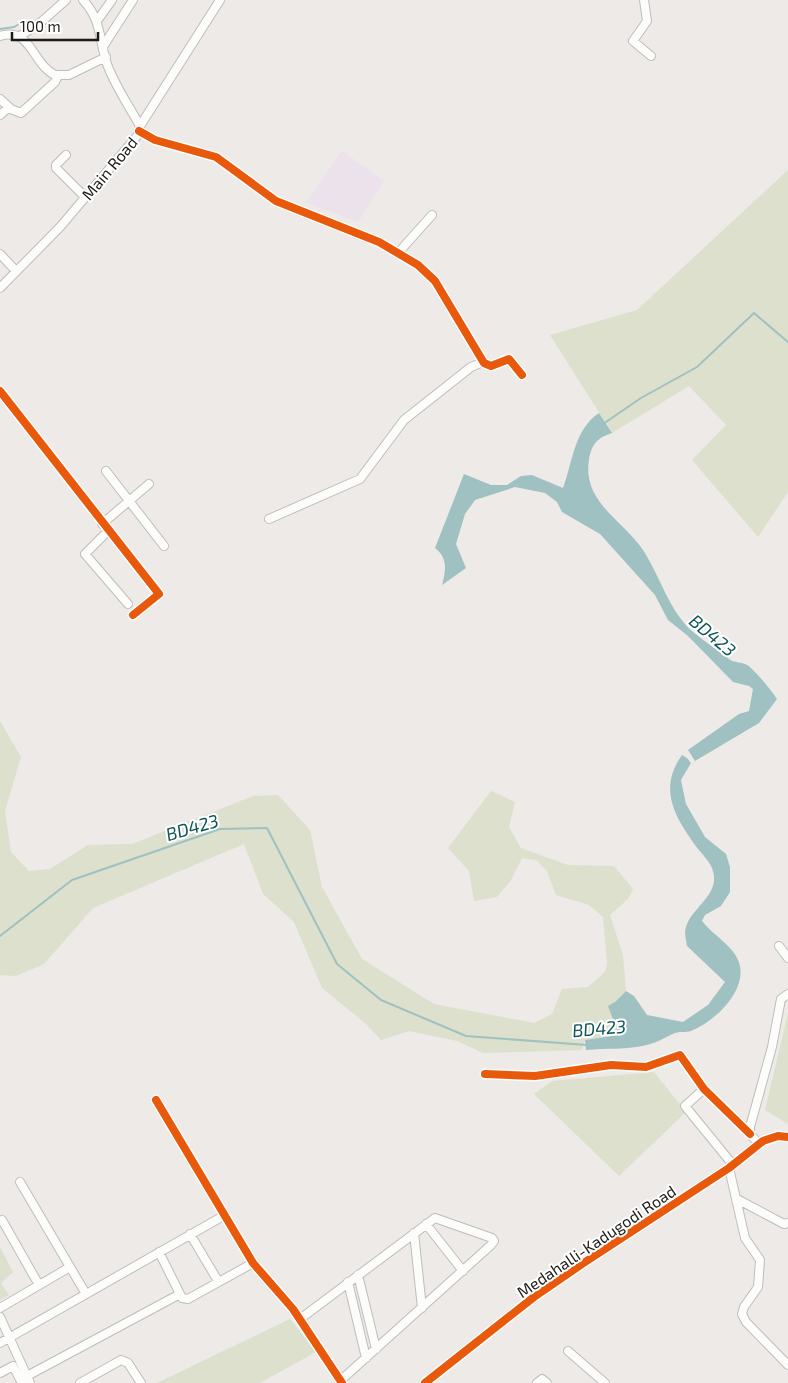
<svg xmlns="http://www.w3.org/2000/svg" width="788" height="1383" viewBox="0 0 788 1383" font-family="'Exo 2',sans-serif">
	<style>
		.education { fill: #ebe2eb }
		.green { fill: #dce0cd }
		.water { fill: #9fc1c1 }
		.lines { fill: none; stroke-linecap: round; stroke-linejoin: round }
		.stream { stroke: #9fc1c1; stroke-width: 2 }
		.minor-casing { stroke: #bfbdba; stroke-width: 10 }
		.minor { stroke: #fcfcfb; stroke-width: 8 }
		.cycleway-casing { stroke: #fff; stroke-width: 11 }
		.cycleway { stroke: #e8590c; stroke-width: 8 }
		.labels { text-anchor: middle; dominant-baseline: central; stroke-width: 4; stroke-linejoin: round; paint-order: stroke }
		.street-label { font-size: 16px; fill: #1d1a18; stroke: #fff }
		.water-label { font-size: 18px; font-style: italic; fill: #105659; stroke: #fff }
	</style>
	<rect width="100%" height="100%" fill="#edeae7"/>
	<path class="education" d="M342,151L384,181L358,222L306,203Z"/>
	<path class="green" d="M788,170V492L758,537L692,460L726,425L689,386L612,433L550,335L637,310Z
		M0,721L21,757L5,811L11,852L29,871L50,869L88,845L132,844L253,796L278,795L310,830L322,887L362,959L434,1004L534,1023L552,1014L562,989L588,987L605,972L607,963L603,917L589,905L556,895L547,871L536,860L522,858L511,880L497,897L474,901L469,871L448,848L491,791L515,802L509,827L521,848L568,865L614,866L633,889L628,899L610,915L623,955L626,991L615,1002L619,1035L585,1040L582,1050L483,1053L457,1041L409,1031L381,1040L366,1024L322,988L294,922L263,894L244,844L93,908L44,964L16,976L0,975Z
		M788,1013V1124L765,1110Z
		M654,1072L686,1112L619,1176L534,1094L552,1081Z
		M0,1247L13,1272L1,1283L9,1295L0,1300Z
		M290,1319L316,1352L260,1383H157Z"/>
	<path class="water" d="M599,413L612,433C597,438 592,444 589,459C582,502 622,519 643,550C660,576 669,611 693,632C704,641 717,650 729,659C734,663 742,662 747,665C753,668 773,692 777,699L759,723L695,761L688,750L739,714L749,711L753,689L749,686L733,682L688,636L668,620L655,595L600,534L562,512L557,502L545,493L515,487L475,500L465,514L456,544L466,568L442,585C446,570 448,558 435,548L464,474L491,485H507L521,476L532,475L563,488C573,461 574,430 599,413Z
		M682,755L687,758L691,763L681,780L686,804L705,837L726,854L730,867V892L721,906L705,915L702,921C713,935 732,945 738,960C750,987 717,1020 693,1030C688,1033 681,1031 675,1033C666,1037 656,1043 647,1045C628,1050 605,1048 586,1050L585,1040L619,1035L608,1006L615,1002L626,991L634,996L647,1015L683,1022L708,1005L725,982L687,946C686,940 684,932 686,927C692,907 720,895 713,871C711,863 703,855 698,849C676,819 657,790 682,755Z"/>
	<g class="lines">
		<path class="stream" d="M0,29L14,27L23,22
			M603,424L641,398L697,367L754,313L788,342
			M0,936L72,880L220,829L267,828L337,964L381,1000L466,1036L587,1045"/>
		<defs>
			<path id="minor" d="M644,0L647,21L633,41L651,56
				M97,21L112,0
				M0,36C32,27 31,63 55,75H69L106,57
				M20,36L40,23L66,0
				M104,45L133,0
				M0,99L10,108
				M0,115L8,108L21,113L55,82L58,76
				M140,126L220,0
				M139,131L155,140L216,157L276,201L379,242L418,265L435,281L484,363L491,366L509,359L522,375
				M66,155L56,165V168L85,197
				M398,253L432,215
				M0,254L16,271
				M0,288L60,227L138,135L140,126C129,106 115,86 107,64C99,41 102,20 83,0
				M0,391L159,594L133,615
				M106,471L164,546
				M269,519L360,479L404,420L471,367L483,362
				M102,524L149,484
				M108,531L85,554L128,604
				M779,946L788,958
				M485,1074L535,1076L611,1065L646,1067L680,1055L704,1089L750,1134
				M704,1089L685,1106L733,1165
				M156,1100L253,1263L293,1309L342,1383
				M759,1144L750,1134V1127L772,1047L781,999L788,994
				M729,1168L745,1238L760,1260L758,1287L744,1307L742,1314L746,1322L788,1365
				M20,1182L86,1294
				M737,1199L784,1224L788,1223
				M2,1220L39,1285
				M426,1224L463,1271
				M414,1233L422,1308
				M190,1234L218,1281
				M358,1275L376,1349
				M348,1282L366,1358
				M180,1294L182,1298L188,1299L253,1263
				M0,1308L70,1267
				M0,1317L30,1383
				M300,1319L435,1218L492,1238L494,1241L491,1245L340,1381
				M0,1343L225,1215
				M568,1351L605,1383
				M0,1373L13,1366L22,1383
				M27,1376L180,1294L159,1252
				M80,1383L121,1360L128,1363L141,1383
				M425,1383L534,1297L582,1264L729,1168L763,1141L778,1136L788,1137
				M537,1383L542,1379L547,1383"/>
		</defs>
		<use href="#minor" class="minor-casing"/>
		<use href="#minor" class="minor"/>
		<defs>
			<path id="cycleway" d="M139,131L155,140L216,157L276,201L379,242L418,265L435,281L484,363L491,366L509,359L522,375
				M0,391L159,594L133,615
				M485,1074L535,1076L611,1065L646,1067L680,1055L704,1089L750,1134
				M156,1100L253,1263L293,1309L342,1383
				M425,1383L534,1297L582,1264L729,1168L763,1141L778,1136L788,1137"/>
		</defs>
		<use href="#cycleway" class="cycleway-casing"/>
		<use href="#cycleway" class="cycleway"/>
	</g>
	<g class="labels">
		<g class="street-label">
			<text transform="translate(109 168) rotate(-50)">Main Road</text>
			<text transform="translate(596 1241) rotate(-34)">Medahalli-Kadugodi Road</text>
		</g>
		<g class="water-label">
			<text transform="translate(713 635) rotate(40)">BD423</text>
			<text transform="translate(192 827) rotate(-16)">BD423</text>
			<text transform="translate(599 1028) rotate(-5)">BD423</text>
		</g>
	</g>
	<path d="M12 32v8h86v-8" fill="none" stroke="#1d1a18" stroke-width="2.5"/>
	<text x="20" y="32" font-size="15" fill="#1d1a18" stroke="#ffffff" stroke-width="4" paint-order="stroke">100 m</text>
</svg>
